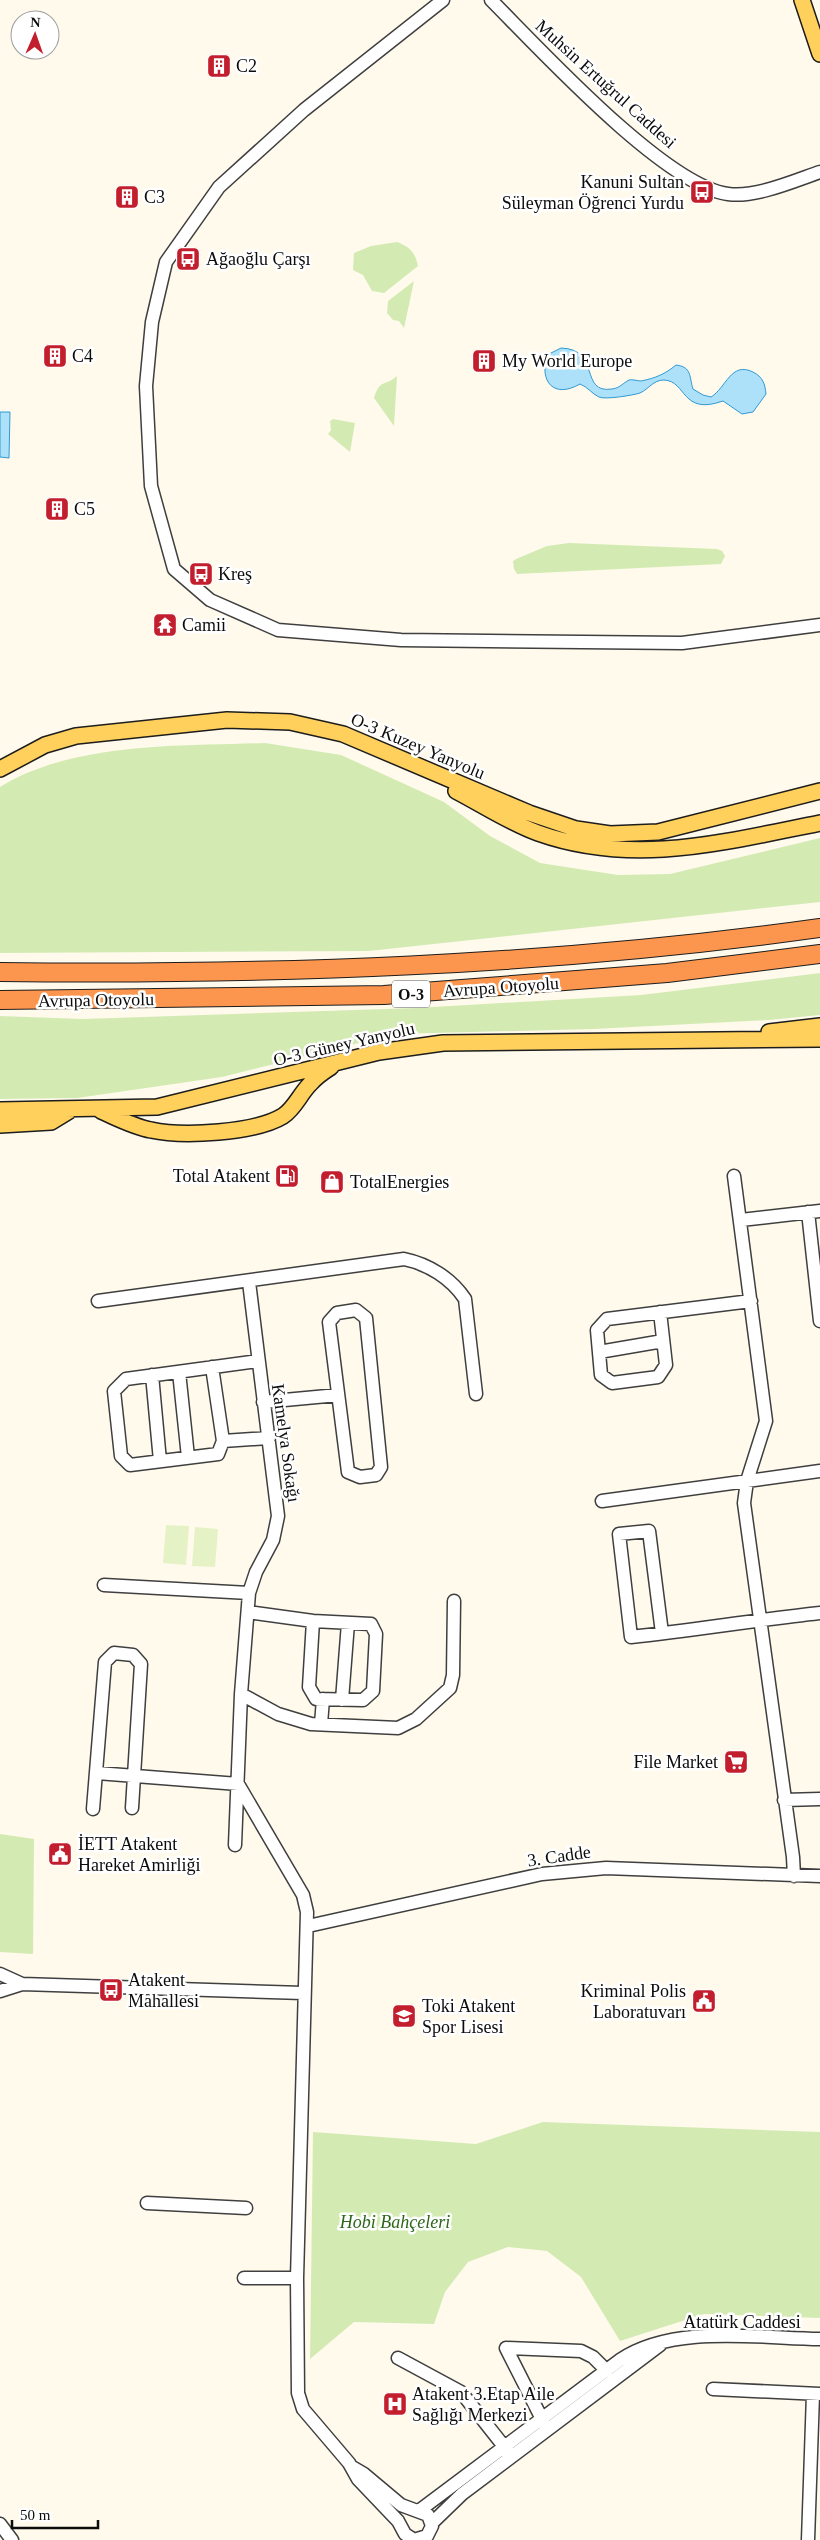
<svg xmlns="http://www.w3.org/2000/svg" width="820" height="2540" viewBox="0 0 820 2540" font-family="'Times New Roman',serif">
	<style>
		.green { fill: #d3ebb3 }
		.pitch { fill: #e5f2c6 }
		.water { fill: #ade0f9; stroke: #319ad4 }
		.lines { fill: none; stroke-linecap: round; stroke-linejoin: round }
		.minor-casing { stroke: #3f3f3f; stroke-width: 15 }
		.major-casing { stroke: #1d1d1d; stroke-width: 18 }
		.highway-casing { stroke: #1d1d1d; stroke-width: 20 }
		.minor { stroke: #fff; stroke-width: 12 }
		.major { stroke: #ffd05c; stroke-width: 15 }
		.highway { stroke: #fc954d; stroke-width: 18 }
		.labels { text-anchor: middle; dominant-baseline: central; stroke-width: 5; stroke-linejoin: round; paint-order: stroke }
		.shield { fill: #fff; stroke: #555; stroke-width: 1 }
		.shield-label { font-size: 16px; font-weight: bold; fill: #0c0c0c }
		.poi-label { font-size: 18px; fill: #0c0c0c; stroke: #fff; text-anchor: start }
		.street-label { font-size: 18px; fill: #0c0c0c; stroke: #fff }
		.park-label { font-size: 18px; font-style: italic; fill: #2d671a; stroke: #fff }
	</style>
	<rect width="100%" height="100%" fill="#fffaec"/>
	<path class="green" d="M397,242C410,247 415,252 418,266L384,293L372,291L363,275L353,270L354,253L371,246Z
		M414,281L404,328L399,321L393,320L387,313L388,301Z
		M397,376L394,426L374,398C380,378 385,387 397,376Z
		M333,419L355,423L350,452L328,434L331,430L330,421Z
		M569,543L717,549L722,551L725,556L721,564L517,574L514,569L513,561L516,559L547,546Z
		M265,743L341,755L444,802L490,836L540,863L618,875L670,874L820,838V902L369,951L0,953V787C72,742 182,746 265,743Z
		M820,973V1015L769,1020L594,1029L395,1034L222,1077L77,1098L0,1099V1016L83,1019L416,1008L641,995Z
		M0,1834L34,1839L33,1954L0,1952Z
		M543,2122L820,2132V2318L704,2314L620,2341L581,2277L547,2251L508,2247L468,2262L445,2292L434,2324L354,2322L310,2359L313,2132L476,2144Z"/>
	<path class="pitch" d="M166,1525L189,1526L186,1565L163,1563Z
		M195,1527L218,1529L215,1567L192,1566Z"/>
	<path class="water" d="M561,348C601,349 579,394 612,389C620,388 623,383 629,380C632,379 638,381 641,381C656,378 665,374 676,365C692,367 689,376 693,389L703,395L711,397C726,388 731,361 753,372C763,377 765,384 766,394L753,412L742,414L723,401C681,416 687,381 664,380C653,380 649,389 640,393C634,395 605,400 599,397C592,394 588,387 580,384C554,399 539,382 547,355Z
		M0,412H10L9,458L0,457Z"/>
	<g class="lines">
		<defs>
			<path id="minor" d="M443,0L304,110L219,187L166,262L152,322L146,386L151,486L174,569L210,600L278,630L401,640L682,643L820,625
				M491,0C538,47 665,186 728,194C755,198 794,181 820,172
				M734,1176L766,1421L747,1481L744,1503L793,1857L794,1876
				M808,1212L820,1321
				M741,1220L820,1211
				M98,1301L404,1259C428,1264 451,1278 465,1299L476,1394
				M356,1310L366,1318L381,1467L376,1475L360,1477L348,1472L329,1322L337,1313Z
				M660,1312L666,1365L658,1377L612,1383L601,1375L597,1330L607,1319L751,1301
				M599,1352L663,1341
				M258,1361L126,1379L114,1391L121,1456L130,1465L218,1454L223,1441L269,1438
				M212,1367L223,1441
				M179,1372L188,1457
				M152,1375L160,1461
				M263,1402L338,1395
				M602,1501L820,1471
				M104,1585L249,1593
				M248,1612L313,1621L371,1624L376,1634L373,1691L363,1700L316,1699L309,1687L313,1621
				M662,1633L649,1531L619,1534L631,1637C694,1630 757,1620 820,1613
				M241,1694L278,1714L311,1724L398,1728L416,1719L450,1688L453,1675L454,1601
				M342,1700L348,1623
				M321,1724L323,1699
				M97,1773L238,1784
				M238,1784L303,1895L307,1912L297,2278L298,2393L303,2409L349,2463L358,2479L398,2521L405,2534L414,2540L427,2536L432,2526L428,2515L401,2505L364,2474L352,2467
				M784,1800L820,1799
				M93,1809L105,1662L114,1653L133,1655L141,1664L132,1808
				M235,1845L241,1694L249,1593L256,1572L273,1540L278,1516L249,1282
				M308,1926L542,1874L606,1868L820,1876
				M0,1974L22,1984
				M0,1991L22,1984L303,1993
				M147,2203L246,2208
				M244,2278H297
				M398,2358L461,2392L510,2454
				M713,2389L820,2394
				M545,2425L506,2348L581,2351L593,2357L607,2371
				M420,2510L620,2360C673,2324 758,2338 820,2339
				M432,2523L462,2494L660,2345
				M0,2524L12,2540
				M808,2540L813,2394"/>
			<path id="major" d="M802,0L820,54
				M0,769L45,745L76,736L227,720L290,722L343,734L529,813L576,829L610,834L658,832L820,791
				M456,791C483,805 510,823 538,833C634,867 724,842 820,823
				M769,1032L820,1026
				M0,1110L157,1107L379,1052L443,1043L820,1039
				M101,1111C117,1118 134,1127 151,1130C183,1137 255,1133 283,1116C295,1108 300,1094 310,1084C316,1077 323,1072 331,1067
				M0,1125L51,1122L69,1111"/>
			<path id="highway" d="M0,972C274,975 548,966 820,928
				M0,1000L384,995L667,973L820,954"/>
		</defs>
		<use href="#minor" class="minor-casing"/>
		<use href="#major" class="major-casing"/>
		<use href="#highway" class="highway-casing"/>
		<use href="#minor" class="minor"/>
		<use href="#major" class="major"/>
		<use href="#highway" class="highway"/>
	</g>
	<defs>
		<symbol id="building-square" viewBox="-11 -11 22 22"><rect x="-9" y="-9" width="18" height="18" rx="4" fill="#c31e2d" stroke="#fff"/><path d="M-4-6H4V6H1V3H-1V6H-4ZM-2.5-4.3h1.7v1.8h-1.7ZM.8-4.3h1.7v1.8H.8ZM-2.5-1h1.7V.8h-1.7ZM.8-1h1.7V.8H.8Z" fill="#fff"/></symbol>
		<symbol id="bus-square" viewBox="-11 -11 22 22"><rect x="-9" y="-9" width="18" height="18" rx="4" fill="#c31e2d" stroke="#fff"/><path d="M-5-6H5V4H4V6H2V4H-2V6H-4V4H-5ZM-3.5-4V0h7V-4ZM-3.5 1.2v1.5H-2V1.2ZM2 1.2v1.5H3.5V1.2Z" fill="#fff"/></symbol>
		<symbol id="temple-square" viewBox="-11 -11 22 22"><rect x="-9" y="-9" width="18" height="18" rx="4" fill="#c31e2d" stroke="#fff"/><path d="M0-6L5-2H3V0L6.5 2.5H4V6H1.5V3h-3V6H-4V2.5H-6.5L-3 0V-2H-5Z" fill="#fff"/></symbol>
		<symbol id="fuel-square" viewBox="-11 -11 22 22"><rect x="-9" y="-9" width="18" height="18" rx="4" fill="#c31e2d" stroke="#fff"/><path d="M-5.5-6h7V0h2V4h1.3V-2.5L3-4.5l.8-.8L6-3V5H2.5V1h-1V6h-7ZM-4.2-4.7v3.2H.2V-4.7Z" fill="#fff"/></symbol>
		<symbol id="shop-square" viewBox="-11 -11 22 22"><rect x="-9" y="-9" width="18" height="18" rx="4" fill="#c31e2d" stroke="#fff"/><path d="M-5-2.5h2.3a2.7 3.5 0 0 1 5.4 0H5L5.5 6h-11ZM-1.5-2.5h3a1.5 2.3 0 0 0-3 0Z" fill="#fff"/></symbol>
		<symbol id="supermarket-square" viewBox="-11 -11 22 22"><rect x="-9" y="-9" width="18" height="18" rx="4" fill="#c31e2d" stroke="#fff"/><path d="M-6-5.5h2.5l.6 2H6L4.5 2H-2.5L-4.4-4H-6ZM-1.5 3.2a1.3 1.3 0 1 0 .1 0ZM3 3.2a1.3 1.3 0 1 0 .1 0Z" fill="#fff"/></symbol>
		<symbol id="civic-square" viewBox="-11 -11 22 22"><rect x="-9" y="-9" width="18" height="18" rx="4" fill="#c31e2d" stroke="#fff"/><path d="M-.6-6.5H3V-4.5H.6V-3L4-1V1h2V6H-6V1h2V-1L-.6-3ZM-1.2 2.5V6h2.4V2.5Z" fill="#fff"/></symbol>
		<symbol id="school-square" viewBox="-11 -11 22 22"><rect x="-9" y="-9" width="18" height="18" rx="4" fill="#c31e2d" stroke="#fff"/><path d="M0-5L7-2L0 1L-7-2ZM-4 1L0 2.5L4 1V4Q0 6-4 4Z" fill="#fff"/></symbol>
		<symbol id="hospital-square" viewBox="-11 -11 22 22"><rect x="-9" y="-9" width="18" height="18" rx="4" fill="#c31e2d" stroke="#fff"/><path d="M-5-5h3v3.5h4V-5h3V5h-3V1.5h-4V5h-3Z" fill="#fff"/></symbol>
	</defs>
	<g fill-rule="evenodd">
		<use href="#building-square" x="205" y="52" width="28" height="28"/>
		<use href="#bus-square" x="688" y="178" width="28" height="28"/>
		<use href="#building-square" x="113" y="183" width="28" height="28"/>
		<use href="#bus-square" x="174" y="245" width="28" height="28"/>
		<use href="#building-square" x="41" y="342" width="28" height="28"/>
		<use href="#building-square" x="470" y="347" width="28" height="28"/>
		<use href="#building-square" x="43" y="495" width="28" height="28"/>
		<use href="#bus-square" x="187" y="560" width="28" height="28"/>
		<use href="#temple-square" x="151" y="611" width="28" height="28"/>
		<use href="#fuel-square" x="273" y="1162" width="28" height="28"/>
		<use href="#shop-square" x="318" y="1168" width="28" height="28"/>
		<use href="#supermarket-square" x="722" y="1748" width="28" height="28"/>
		<use href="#civic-square" x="46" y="1840" width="28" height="28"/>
		<use href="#bus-square" x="97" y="1976" width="28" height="28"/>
		<use href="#civic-square" x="690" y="1987" width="28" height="28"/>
		<use href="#school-square" x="390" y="2002" width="28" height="28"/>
		<use href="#hospital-square" x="381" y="2390" width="28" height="28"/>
	</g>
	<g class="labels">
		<rect class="shield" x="392" y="980.5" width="38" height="27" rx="4"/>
		<g class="shield-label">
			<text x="411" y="994">O-3</text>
		</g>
		<g class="poi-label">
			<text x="236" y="66">C2</text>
			<text x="684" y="182" text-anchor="end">Kanuni Sultan<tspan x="684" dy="21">Süleyman Öğrenci Yurdu</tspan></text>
			<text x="144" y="197">C3</text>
			<text x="206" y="259">Ağaoğlu Çarşı</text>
			<text x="72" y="356">C4</text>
			<text x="502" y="361">My World Europe</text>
			<text x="74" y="509">C5</text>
			<text x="218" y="574">Kreş</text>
			<text x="182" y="625">Camii</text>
			<text x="270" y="1176" text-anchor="end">Total Atakent</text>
			<text x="350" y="1182">TotalEnergies</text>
			<text x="718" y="1762" text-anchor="end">File Market</text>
			<text x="78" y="1844">İETT Atakent<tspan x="78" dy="21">Hareket Amirliği</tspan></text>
			<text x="128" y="1980">Atakent<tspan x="128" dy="21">Mahallesi</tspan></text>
			<text x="686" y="1991" text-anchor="end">Kriminal Polis<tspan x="686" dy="21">Laboratuvarı</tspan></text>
			<text x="422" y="2006">Toki Atakent<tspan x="422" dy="21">Spor Lisesi</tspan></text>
			<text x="412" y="2394">Atakent 3.Etap Aile<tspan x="412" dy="21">Sağlığı Merkezi</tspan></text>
		</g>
		<g class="street-label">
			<text transform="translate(606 84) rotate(42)">Muhsin Ertuğrul Caddesi</text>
			<text transform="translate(418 746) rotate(23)">O-3 Kuzey Yanyolu</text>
			<text transform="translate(501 987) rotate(-4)">Avrupa Otoyolu</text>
			<text transform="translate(96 1000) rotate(-1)">Avrupa Otoyolu</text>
			<text transform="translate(344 1044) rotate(-13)">O-3 Güney Yanyolu</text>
			<text transform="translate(286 1443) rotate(82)">Kamelya Sokağı</text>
			<text transform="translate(559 1856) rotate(-8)">3. Cadde</text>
			<text x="742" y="2322">Atatürk Caddesi</text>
		</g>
		<g class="park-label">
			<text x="395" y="2222">Hobi Bahçeleri</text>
		</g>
	</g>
	<g transform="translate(35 35) rotate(2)"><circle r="24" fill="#ffffff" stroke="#9e9e9e"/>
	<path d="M0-4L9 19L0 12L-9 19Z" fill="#c31e2d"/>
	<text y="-8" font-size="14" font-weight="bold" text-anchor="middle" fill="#0c0c0c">N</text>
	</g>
	<path d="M12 2520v8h86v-8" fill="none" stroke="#0c0c0c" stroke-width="2.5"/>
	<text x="20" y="2520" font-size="15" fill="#0c0c0c" stroke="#ffffff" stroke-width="4" paint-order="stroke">50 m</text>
</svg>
